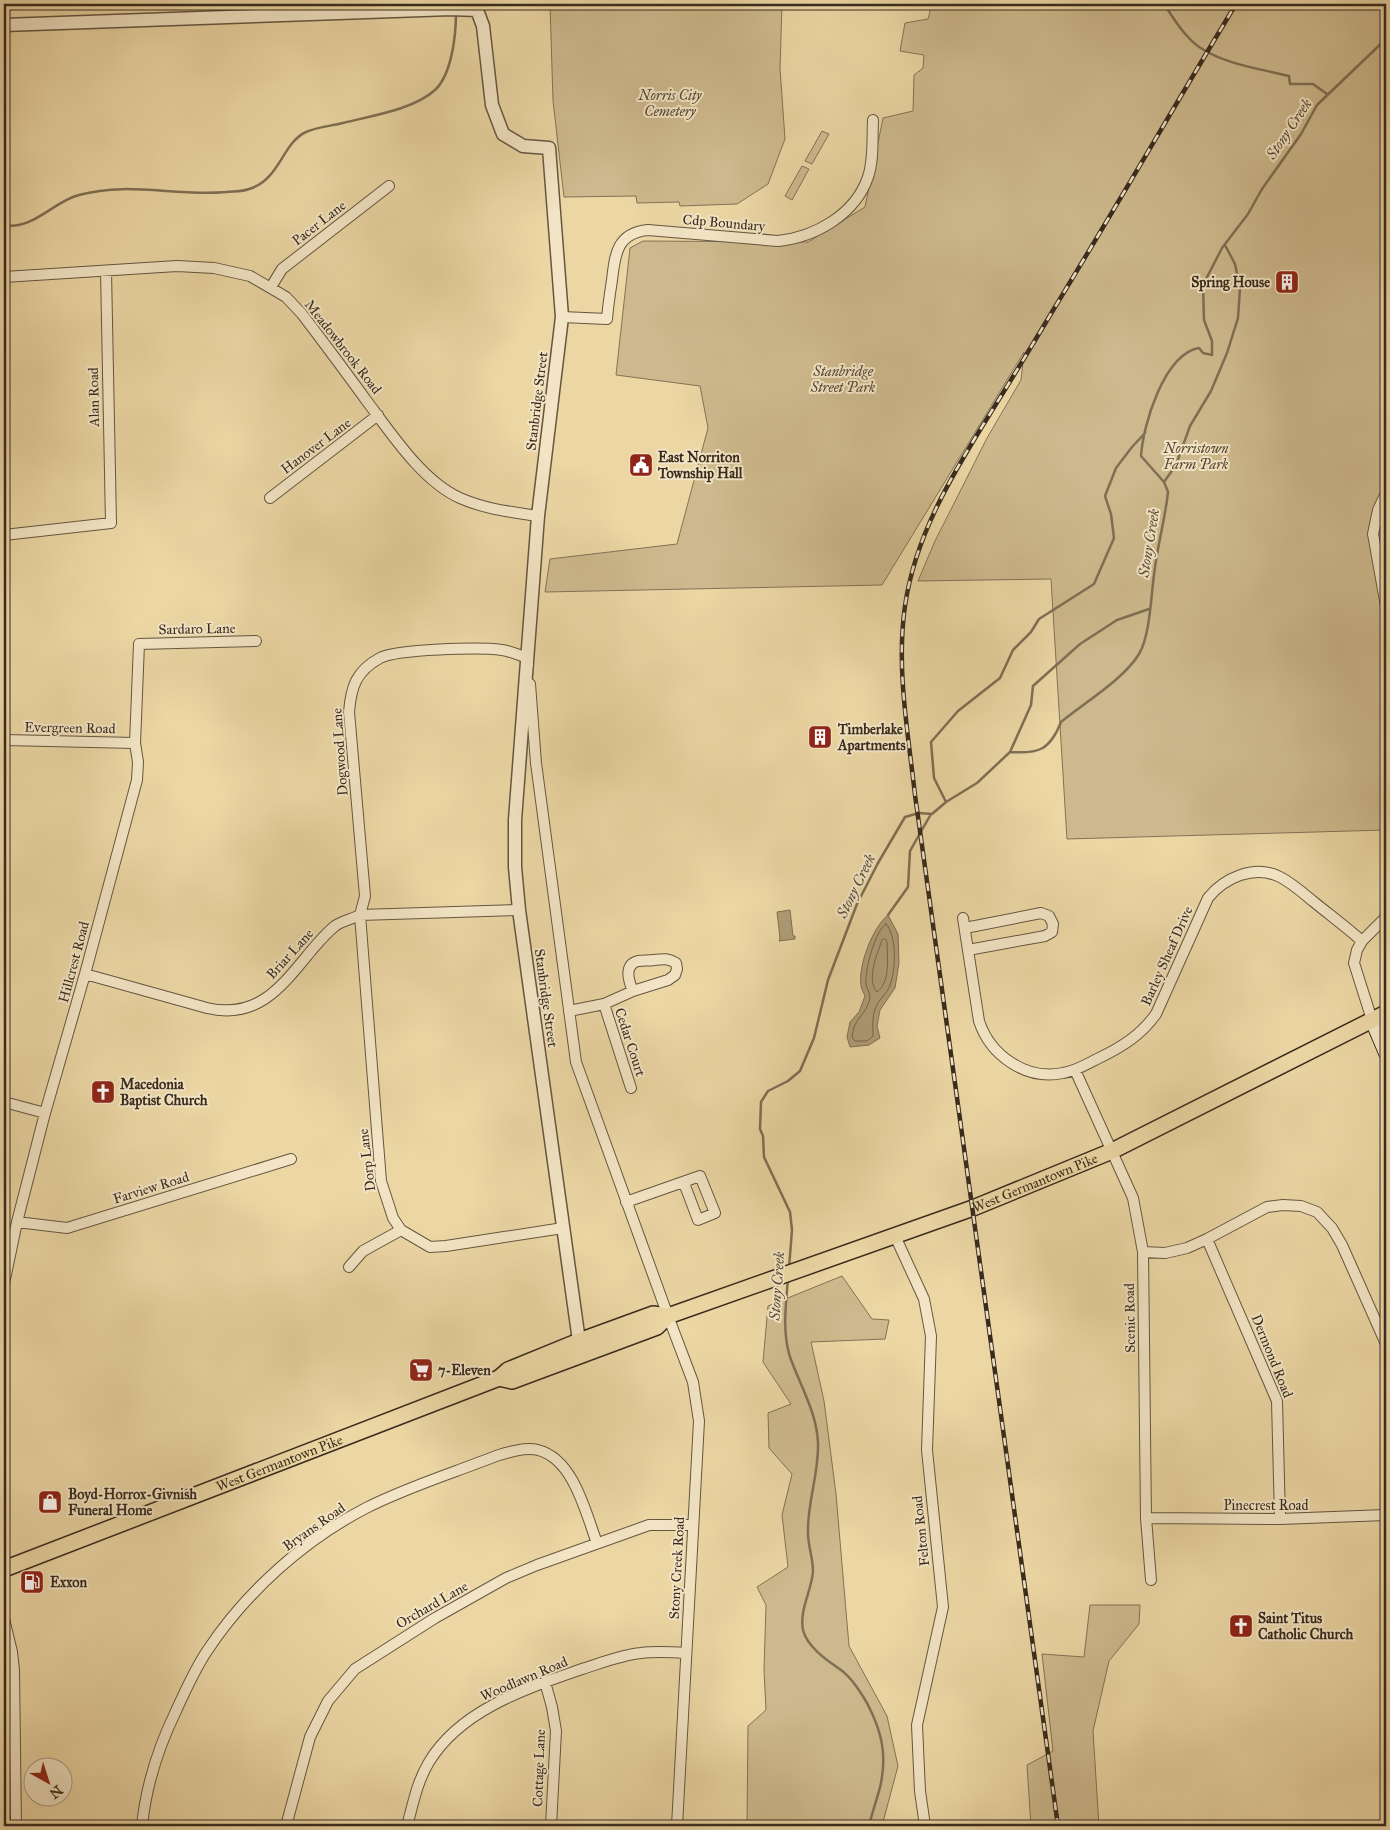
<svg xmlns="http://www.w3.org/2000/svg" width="1390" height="1830" viewBox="0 0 1390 1830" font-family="'IM FELL Great Primer',serif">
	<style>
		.green { fill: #cdb98d; stroke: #827256 }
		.water { fill: #ae9c76; stroke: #7f6f53 }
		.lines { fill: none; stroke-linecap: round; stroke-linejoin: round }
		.shore { stroke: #73644a; stroke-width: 1 }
		.stream { stroke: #7f6f53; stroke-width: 2.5 }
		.minor-casing { stroke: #655640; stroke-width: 12 }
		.tertiary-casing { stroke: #655640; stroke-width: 15 }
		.secondary-casing { stroke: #382b1e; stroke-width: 16 }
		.primary-casing { stroke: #382b1e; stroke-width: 18 }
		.minor { stroke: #f2e4c4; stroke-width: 10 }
		.tertiary { stroke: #f2e4c4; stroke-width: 12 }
		.secondary { stroke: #f2e4c4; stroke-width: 14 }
		.primary { stroke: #ebd6a4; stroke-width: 15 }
		.rail-casing { stroke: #382b1e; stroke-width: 4.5 }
		.rail { stroke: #f2e4c4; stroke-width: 2.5; stroke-dasharray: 8; stroke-linecap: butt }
		.labels { text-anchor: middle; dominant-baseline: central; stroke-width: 4; stroke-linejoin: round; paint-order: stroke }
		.park-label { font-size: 14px; font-style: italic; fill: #564734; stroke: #f2e4c4 }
		.street-label { font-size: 14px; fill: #382b1e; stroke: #f2e4c4 }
		.poi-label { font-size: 14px; font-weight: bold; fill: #382b1e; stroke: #f2e4c4; text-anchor: start }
		.water-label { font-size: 15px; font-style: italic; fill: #5b4d38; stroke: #f2e4c4 }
	</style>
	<rect width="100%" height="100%" fill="#ebd6a4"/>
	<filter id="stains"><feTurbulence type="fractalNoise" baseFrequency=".004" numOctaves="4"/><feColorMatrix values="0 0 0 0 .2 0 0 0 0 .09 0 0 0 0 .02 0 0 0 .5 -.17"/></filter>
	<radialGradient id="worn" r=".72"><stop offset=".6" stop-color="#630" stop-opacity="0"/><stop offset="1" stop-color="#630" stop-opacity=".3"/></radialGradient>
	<path class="green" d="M550,4H782L780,68L785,139L768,184L737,204L680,206L679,202L637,203L636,196L564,197L553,101Z
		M932,4H1386V830L1067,839L1051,579L918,581L935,541L987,438L1021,380L1024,352L882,585L545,592L550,559L677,544L708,428L700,386L616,375L630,248L643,241L808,242L865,207L883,118L913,111L914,75L923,68L924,55L900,51L905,23L928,19Z
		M822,131L829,134L812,164L805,161Z
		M802,166L809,169L792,200L785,196Z
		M842,1276L872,1319L889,1320L885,1339L811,1342L824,1401L836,1494L849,1646L887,1716L898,1766L882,1826H747L748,1726L766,1710L764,1670L766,1605L757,1587L788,1567L782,1515L792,1474L769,1448L768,1413L791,1404L763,1362L768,1306Z
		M1090,1605H1140L1139,1624L1109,1661L1093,1731L1099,1826H1031L1027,1765L1053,1751L1042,1654L1084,1657Z"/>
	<path class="water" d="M790,910L793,936H795V939L779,941L780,938L777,912Z
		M888,915L898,934L899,963L895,988L880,1010L877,1026L880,1038L869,1045L850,1047L847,1037L850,1022L859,1012L865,996C864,993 861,989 861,985C858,965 873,927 888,915Z"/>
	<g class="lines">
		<path class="shore" d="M886,924C897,936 896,970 890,985C887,994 878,1000 875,1009C872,1018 873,1027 873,1036L867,1041H855L852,1037C853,1033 853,1028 855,1025C859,1016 868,1010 870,998C870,992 866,988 866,983C865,969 875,931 886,924Z
			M885,939L887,941C887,956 891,982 877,992C866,979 877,955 882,940Z"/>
		<path class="stream" d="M1168,10C1177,24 1189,42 1204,50C1229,65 1261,69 1289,76L1290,84H1313L1327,94
			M4,225C32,231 54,201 79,195C129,181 177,197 226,192C233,191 242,192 249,189C280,180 282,143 306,132C317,127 331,126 343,123C370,116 413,110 435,90C452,74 456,35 456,12
			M1164,482L1176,465L1190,426L1211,391L1227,353L1238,318L1240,288L1235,264L1225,245
			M1010,752L1031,705L1033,686L1080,644L1117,620L1149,609
			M946,802L934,778L931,742L958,711L1000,678L1013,650L1031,632L1039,619L1094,584L1114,538L1111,514L1105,496L1116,468L1132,447L1145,433
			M888,915L908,887L910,851L931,814
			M789,1268L792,1230L790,1212L764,1157L763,1136L760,1129L761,1102L768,1091L788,1081L800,1071L814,1038L828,980L857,904L878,863L905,817L919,813L932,814L946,802L977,783L1010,752C1039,754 1050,750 1061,722C1084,703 1124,679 1139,654C1150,636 1151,596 1154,575C1157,547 1165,520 1168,492L1164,482L1141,456C1143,425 1164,354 1199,348L1203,353L1212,355V341L1204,320L1203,285L1222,248L1248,214L1262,189L1301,134L1317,105L1386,39
			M788,1278C786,1305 782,1331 790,1357C800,1385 817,1413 818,1443C819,1474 807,1503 808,1533C808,1546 813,1558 813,1571C812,1590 799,1610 803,1630C807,1647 828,1661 841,1670C852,1678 860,1691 867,1703C881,1730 887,1752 881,1783C878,1797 872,1812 869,1826"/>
		<defs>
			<path id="minor" d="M4,277L177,266L214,268L250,276L286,297L302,314C324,343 345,371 366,400C391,433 422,481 460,498C484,509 512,512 538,516
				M271,287L282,269L389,186
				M562,317L607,319C608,306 610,293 612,280C615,254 617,233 648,230L778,241C815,237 855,215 868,177C874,159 872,139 873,120
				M1386,493L1378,510L1373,534L1386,606
				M270,498L378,415
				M4,535L111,523L106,271
				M528,665L527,658C519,655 510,651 502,650C480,647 397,649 380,658C356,671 351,687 349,712L365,896L360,915L381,1181L393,1218L401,1230L430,1247L446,1246L563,1228
				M530,684L536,763L576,1062L668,1316L693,1382L699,1421L677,1826
				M4,740L135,743
				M963,918L979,1021C990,1055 1026,1081 1063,1073C1076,1071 1087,1064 1099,1058C1122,1047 1141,1035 1156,1014L1208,898C1224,878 1254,864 1280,877C1292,883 1303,893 1314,902C1330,915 1346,927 1362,941
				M965,928L1041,913L1049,916L1053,924L1052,932L1045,936L968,950
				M85,974L207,1008C258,1020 282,986 311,951C318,943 326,933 335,926C342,921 352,919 360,915L519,910
				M604,1004L631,1088
				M569,1011L604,1004L633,991L668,980L675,975L677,969L676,963C668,958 663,959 654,960C649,961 643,960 638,961C623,965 629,982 633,991
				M1372,1020L1354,963L1357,950L1362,941L1386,917
				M1075,1070L1133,1198L1143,1252L1146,1518L1151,1580
				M4,1102L45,1113
				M626,1202L700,1176L715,1213L698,1220L684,1183
				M17,1222L67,1228L291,1159
				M895,1236L924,1299L931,1336L927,1450L943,1607L917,1725L920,1791L925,1826
				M1207,1239L1277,1401L1280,1519
				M1143,1252L1165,1253L1187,1248L1207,1239L1267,1207L1283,1205L1301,1206L1317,1212L1332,1228L1342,1245L1386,1344
				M349,1267L363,1251L401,1230
				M4,1284L17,1222L45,1113L85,974L137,780L138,762L135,743L139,644L256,641
				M1146,1518L1280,1519L1386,1515
				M4,1619L12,1652L14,1670L16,1826
				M545,1682L552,1707L556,1731L551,1826
				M142,1826C146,1786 158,1748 176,1711C185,1691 195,1669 207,1651C246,1592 304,1540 366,1508C407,1487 453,1473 496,1456C509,1452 525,1447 538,1450C574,1459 586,1514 597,1543
				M286,1826L310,1737L328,1701L355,1669L435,1618L506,1578L537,1565L649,1525H693
				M407,1826C413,1804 417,1782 429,1762C461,1709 528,1688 582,1669C601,1663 621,1655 641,1653C656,1651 671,1652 686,1653"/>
			<path id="tertiary" d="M4,25L451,9L477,10L483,26L492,105L503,134L523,146L549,148L562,317L538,516L515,820V867L519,910L579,1341"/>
			<path id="secondary" d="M1372,1020L1386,1053"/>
			<g id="primary">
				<path id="s1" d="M499,1378L512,1381L657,1327L668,1316L973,1208L1112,1151L1386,1013"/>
				<path id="s2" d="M4,1569L499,1378L508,1370L579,1341L653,1314L668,1316"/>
			</g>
		</defs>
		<use href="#minor" class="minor-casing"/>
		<use href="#tertiary" class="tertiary-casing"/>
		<use href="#secondary" class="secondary-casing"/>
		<use href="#primary" class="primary-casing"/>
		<use href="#minor" class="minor"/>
		<use href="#tertiary" class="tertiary"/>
		<use href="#secondary" class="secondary"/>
		<use href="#primary" class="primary"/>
		<defs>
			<path id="rail" d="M1058,1826L915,795C908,732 896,668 905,606C915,536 952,475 988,417C1011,380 1033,344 1055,307C1116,207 1175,105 1236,4"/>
		</defs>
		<use href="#rail" class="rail-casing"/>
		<use href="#rail" class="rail"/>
	</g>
	<defs>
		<symbol id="building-square" viewBox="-11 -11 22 22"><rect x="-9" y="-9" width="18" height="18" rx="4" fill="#8f2418" stroke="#f2e4c4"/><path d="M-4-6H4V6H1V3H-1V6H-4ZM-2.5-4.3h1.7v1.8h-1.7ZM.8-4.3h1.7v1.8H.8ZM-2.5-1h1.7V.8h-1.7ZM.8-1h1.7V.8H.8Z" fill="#fff"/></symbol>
		<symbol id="civic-square" viewBox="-11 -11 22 22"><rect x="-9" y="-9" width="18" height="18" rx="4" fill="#8f2418" stroke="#f2e4c4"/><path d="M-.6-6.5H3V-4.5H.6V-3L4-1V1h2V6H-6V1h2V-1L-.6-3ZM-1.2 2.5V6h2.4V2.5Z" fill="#fff"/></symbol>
		<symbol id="church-square" viewBox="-11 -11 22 22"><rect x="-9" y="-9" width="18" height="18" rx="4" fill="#8f2418" stroke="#f2e4c4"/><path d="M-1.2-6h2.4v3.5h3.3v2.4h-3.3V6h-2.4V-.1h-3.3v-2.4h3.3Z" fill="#fff"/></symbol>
		<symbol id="supermarket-square" viewBox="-11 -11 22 22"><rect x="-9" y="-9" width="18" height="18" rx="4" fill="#8f2418" stroke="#f2e4c4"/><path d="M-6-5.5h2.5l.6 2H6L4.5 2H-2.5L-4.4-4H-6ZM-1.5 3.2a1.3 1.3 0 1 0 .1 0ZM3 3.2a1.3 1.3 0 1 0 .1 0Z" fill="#fff"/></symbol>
		<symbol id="shop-square" viewBox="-11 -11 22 22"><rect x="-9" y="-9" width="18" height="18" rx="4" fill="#8f2418" stroke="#f2e4c4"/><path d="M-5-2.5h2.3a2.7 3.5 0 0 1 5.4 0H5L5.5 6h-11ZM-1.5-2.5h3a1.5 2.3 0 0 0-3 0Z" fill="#fff"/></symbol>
		<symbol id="fuel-square" viewBox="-11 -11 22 22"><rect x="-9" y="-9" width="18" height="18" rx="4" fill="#8f2418" stroke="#f2e4c4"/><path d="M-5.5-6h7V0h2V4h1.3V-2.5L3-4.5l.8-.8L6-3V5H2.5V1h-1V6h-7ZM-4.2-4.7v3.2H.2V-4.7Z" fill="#fff"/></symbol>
	</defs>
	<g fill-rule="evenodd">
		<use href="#building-square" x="1273" y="268" width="28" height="28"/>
		<use href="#civic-square" x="627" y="451" width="28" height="28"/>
		<use href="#building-square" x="806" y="723" width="28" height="28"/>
		<use href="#church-square" x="89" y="1078" width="28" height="28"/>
		<use href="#supermarket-square" x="407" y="1356" width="28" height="28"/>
		<use href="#shop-square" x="36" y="1488" width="28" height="28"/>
		<use href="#fuel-square" x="18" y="1568" width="28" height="28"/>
		<use href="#church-square" x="1227" y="1612" width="28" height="28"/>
	</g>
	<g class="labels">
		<g class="park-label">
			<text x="670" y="95">Norris City<tspan x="670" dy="16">Cemetery</tspan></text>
			<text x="843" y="371">Stanbridge<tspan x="843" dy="16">Street Park</tspan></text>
			<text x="1196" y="448">Norristown<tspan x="1196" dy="16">Farm Park</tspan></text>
		</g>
		<g class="street-label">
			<text transform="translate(319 223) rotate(-38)">Pacer Lane</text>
			<text transform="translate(724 223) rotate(5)">Cdp Boundary</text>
			<text transform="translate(343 347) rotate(52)">Meadowbrook Road</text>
			<text transform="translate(94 397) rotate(-91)">Alan Road</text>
			<text transform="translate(537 401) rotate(-83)">Stanbridge Street</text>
			<text transform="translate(316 446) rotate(-37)">Hanover Lane</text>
			<text transform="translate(197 629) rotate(-1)">Sardaro Lane</text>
			<text transform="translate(70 728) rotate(1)">Evergreen Road</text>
			<text transform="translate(340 752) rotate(-94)">Dogwood Lane</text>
			<text transform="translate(290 954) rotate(-48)">Briar Lane</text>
			<text transform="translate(1167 956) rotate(-66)">Barley Sheaf Drive</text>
			<text transform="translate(74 962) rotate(-75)">Hillcrest Road</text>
			<text transform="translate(546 998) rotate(82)">Stanbridge Street</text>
			<text transform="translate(630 1042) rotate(72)">Cedar Court</text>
			<text transform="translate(367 1160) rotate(-97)">Dorp Lane</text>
			<text stroke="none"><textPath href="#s1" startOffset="574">West Germantown Pike</textPath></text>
			<text transform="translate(151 1188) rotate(-17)">Farview Road</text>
			<text transform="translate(1130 1318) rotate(-91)">Scenic Road</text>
			<text transform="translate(1272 1356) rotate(68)">Dermond Road</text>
			<text stroke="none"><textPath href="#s2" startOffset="295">West Germantown Pike</textPath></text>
			<text x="1266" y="1505">Pinecrest Road</text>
			<text transform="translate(314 1527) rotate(-35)">Bryans Road</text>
			<text transform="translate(921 1531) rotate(-96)">Felton Road</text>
			<text transform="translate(677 1568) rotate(-87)">Stony Creek Road</text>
			<text transform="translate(432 1605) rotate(-30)">Orchard Lane</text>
			<text transform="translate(524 1679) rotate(-23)">Woodlawn Road</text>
			<text transform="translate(539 1768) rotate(-88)">Cottage Lane</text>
		</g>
		<g class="poi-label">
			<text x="1270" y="282" text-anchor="end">Spring House</text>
			<text x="658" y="457">East Norriton<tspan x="658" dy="16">Township Hall</tspan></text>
			<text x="838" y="729">Timberlake<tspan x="838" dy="16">Apartments</tspan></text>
			<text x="120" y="1084">Macedonia<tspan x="120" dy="16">Baptist Church</tspan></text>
			<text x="438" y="1370">7-Eleven</text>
			<text x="68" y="1494">Boyd-Horrox-Givnish<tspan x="68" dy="16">Funeral Home</tspan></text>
			<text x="50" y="1582">Exxon</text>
			<text x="1258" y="1618">Saint Titus<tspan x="1258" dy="16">Catholic Church</tspan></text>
		</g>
		<g class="water-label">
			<text transform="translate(1289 129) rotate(-56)">Stony Creek</text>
			<text transform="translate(1149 543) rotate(-81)">Stony Creek</text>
			<text transform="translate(856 886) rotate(-64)">Stony Creek</text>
			<text transform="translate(777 1286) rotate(-86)">Stony Creek</text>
		</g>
	</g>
	<rect width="1390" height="1830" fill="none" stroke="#ebd6a4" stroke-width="20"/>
	<rect x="5" y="5" width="1380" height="1820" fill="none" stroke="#382b1e" stroke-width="2.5"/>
	<rect x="10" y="10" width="1370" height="1810" fill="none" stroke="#382b1e"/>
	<g transform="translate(48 1782) rotate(141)"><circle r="24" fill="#f2e4c4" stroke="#a89a82"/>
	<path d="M0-4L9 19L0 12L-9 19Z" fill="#8f2418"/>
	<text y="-8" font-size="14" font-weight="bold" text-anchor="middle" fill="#382b1e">N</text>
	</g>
	<rect width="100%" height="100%" filter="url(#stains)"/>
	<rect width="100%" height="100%" fill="url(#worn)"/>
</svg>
